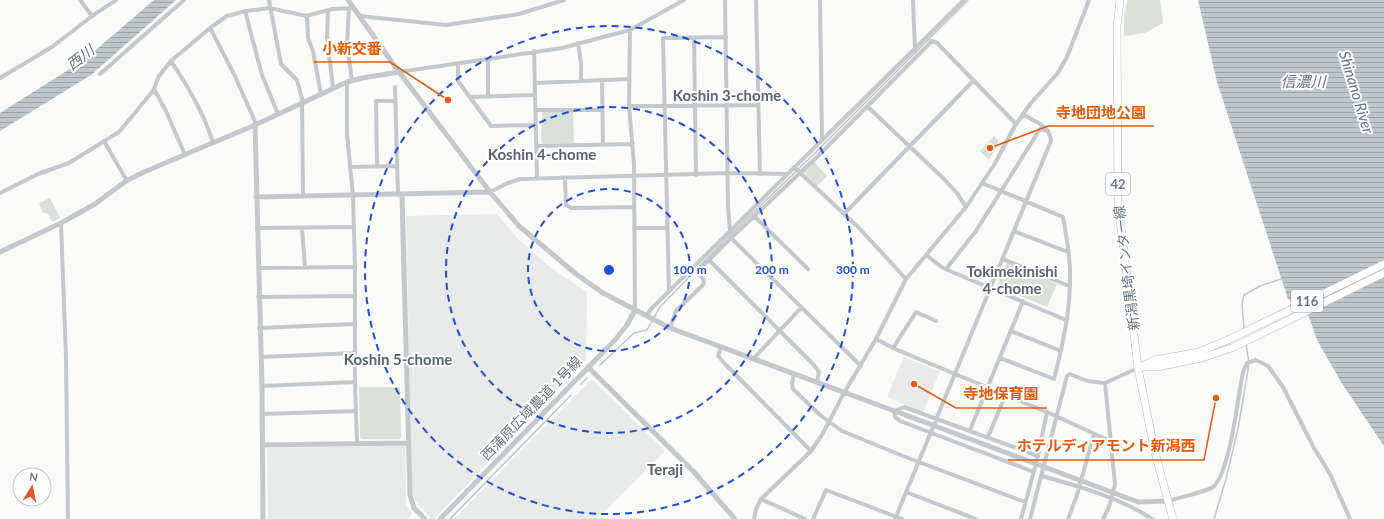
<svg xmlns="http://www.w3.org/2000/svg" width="1384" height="519" viewBox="0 0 1384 519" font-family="Lato,'Noto Sans JP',sans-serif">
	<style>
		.built { fill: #e8e9e9 }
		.green { fill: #dadfd7 }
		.water { fill: url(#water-rules) }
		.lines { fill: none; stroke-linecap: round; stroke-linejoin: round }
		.stream { stroke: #bbc7cb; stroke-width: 1.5 }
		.primary-casing { stroke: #b5babe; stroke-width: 8 }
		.trunk-casing { stroke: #b4b9bd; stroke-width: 8 }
		.minor { stroke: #c3c8cc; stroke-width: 4 }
		.tertiary { stroke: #c3c8cc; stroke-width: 5 }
		.primary { stroke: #fff; stroke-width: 7 }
		.trunk { stroke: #fff; stroke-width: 7 }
		.tertiary-bridge { stroke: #c3c8cc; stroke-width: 5 }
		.ring { fill: none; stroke: #1d4ed8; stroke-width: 2; stroke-dasharray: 7 5 }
		.labels { text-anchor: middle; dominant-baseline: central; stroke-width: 4; stroke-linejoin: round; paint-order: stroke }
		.shield { fill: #fff; stroke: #939fa8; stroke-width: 1 }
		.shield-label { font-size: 13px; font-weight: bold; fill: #657683 }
		.street-label { font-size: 14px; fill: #657683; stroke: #fff }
		.water-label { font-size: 15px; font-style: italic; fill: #60757c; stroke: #fff }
		.neighbourhood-label { font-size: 15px; font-weight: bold; fill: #57646e; stroke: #fff }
		.centre { fill: #1d4ed8; stroke: #fff; stroke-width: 2 }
		.ring-label { font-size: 12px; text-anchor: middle; font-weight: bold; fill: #1d4ed8; stroke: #fff; stroke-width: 4; stroke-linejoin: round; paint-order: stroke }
		.leader { fill: none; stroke: #e8590c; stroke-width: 1.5 }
		.callout-dot { fill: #e8590c; stroke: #fff; stroke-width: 1.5 }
		.callout-label { font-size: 15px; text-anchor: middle; font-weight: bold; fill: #e8590c; stroke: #fff; stroke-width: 4; stroke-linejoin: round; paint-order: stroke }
	</style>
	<defs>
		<pattern id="water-rules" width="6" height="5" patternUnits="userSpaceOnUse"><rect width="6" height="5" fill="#bbc7cb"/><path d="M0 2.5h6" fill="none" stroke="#9ca6aa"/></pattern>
	</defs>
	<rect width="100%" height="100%" fill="#fafaf8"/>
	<path class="built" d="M497,214L518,239L551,268L587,292L586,360L434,519H431L415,500L412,489L406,216Z
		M904,357L940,371L923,412L887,397Z
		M592,379L665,451L597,519H454Z
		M405,446L406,505L412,514L407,519H268L267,448Z"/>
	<path class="green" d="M1127,0H1160L1163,23L1145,33L1124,36V15Z
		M542,112H573L574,143L543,144L541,141Z
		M994,136L998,140V144L990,158L988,159L980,151Z
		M814,162L827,176L817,186L804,172Z
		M50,198L60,218L52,222L48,214L43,213L39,203Z
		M1007,262L1057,284L1047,307L997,286Z
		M359,387H400L401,437L400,439H362L360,437Z"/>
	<path class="water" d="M154,0H176L91,75L0,131V113L84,60Z
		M1198,0H1384V446L1341,382L1317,340L1309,317L1288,299L1217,82Z"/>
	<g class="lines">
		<path class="stream" d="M1244,329L1242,304L1244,295L1260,286L1281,279
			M600,365L634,333L647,330L660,307L726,239L813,155L968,0
			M581,384L587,378
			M450,519L571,395
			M1214,519L1226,479L1238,429L1249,364L1246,343"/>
		<defs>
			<path id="primary" d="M1120,0L1117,26L1118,203L1138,368"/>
			<path id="trunk" d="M1142,367H1157L1202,358L1234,347L1384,273
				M1138,368L1155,360L1199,352L1230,339L1384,264
				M1138,368L1155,453L1173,519"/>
		</defs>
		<use href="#primary" class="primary-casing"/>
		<use href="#trunk" class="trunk-casing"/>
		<path class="minor" d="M80,0L92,16
			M269,0L281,64L297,80L303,102
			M725,0L728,206L730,232
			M756,0L760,174
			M820,0L822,139
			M913,0L915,52
			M349,8L347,44L352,81
			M245,11L262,75L278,114
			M328,11L327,38L333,88
			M307,16L308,38L313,51L321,94
			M360,16L446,25L519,14L564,0
			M210,28L234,74L256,124
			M630,30L629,106L634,164L635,310
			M694,38L696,175
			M578,43L581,63V81
			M534,51L537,178
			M488,59V97
			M171,61C188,87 204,113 213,143
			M458,64V81L491,126L536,125
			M399,72L562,48L630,30L684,0
			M100,74L184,0
			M0,78L52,47L92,16L116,0
			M602,80L603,145
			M347,82V134L353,196L355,267V382L357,443
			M535,83L629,79
			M395,87L398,195
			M154,89L166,111L185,155
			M470,97L535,95
			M302,102L303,196
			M629,106L758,105
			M868,107L943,178L957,193L966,207
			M536,110H602
			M104,141L127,181
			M536,146L633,144
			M377,166L376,101H395
			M351,167L397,166
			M794,167L860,229L906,279
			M565,178L566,205L571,208L634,207
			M982,183L1063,217C1066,235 1070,254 1070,272C1071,308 1063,344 1054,379L1000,358
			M490,192L508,183L520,179L728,173L787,174
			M0,193L38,174L69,163L119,132L153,91L159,76L171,61L210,28L227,16L246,11L270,8L306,16L332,9L354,8
			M845,213L974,80
			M754,216L808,269
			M61,223L66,358L68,519
			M257,228L354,227
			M302,228L305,267
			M634,228H667
			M1014,231L1068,252
			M926,255L943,268L1066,320
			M1003,259L1069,286
			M709,260L814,365L819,372L817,382
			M258,268L355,267
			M946,269L976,231L1040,129L1048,131
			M669,291L663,38L726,37
			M258,297L355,296
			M646,316L651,309L964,0
			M259,328L354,324
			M670,328L676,311L703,285L704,281L698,271L731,238
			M1011,331L1061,351
			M876,339L895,349L1056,416L1110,441
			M721,347L718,356L726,365L811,451
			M893,348L916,312L936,321
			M261,357L355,353
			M753,359L801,308
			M861,366L731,238L818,156L932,41L937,43L1016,124
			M794,374L792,383L793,389L820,415L842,431L903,456L1025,502
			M262,386L355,382
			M262,414L356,411
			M970,430L1023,301
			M988,437L1005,396
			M1034,472L900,421L895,417L894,411L904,407L1038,456
			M1042,476C1078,486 1121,498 1152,519
			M906,492L976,519
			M761,499L805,519
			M1169,501C1179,497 1206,492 1213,487C1230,473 1238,396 1243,372L1247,363L1256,360L1268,366L1283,387L1314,448L1330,474L1350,519
			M754,519L756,509L761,499L811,451L822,435L844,393L876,339L906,279L966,207L994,165L1016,124L1031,103L1057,74L1067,57L1089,0
			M813,519L826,490L902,519
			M895,519L1051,141C1050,126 1036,122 1024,115
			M1021,519L1038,456L1047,412
			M1030,519L1067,376L1070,374L1087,381L1105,383L1138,368
			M1068,519L1077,495L1094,434
			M1103,519L1109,507L1115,484L1105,383"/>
		<path class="tertiary" d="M348,0L399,72L490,192L519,226L576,274L603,293L670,328L919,420
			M255,125L262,386L263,519
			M402,195L410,495L414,508L425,519
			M256,197L490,192
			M0,252L61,223L95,204L126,181L144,172L255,125L347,82L362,78L399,72
			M588,367L693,471L735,519
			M263,445L408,443
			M1138,502L1169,501
			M440,519L615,340L627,325L635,310"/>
		<use href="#primary" class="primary"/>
		<use href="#trunk" class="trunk"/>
		<path class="tertiary-bridge" d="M919,420L1138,502"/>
	</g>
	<g class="ring">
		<circle cx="609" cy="270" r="81"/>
		<circle cx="609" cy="270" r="163"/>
		<circle cx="609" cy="270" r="244"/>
	</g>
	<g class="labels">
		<g class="shield">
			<rect x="1106" y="173" width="24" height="22" rx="3"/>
			<rect x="1291" y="290" width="32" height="22" rx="3"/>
		</g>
		<g class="shield-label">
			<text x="1118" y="184">42</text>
			<text x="1307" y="301">116</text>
		</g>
		<g class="street-label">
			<text transform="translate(1126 268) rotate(-97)">新潟黒埼インター線</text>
			<text transform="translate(531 408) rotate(-46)">西蒲原広域農道 1号線</text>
		</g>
		<g class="water-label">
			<text transform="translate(80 57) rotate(-37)">西川</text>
			<text x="1303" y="81">信濃川</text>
			<text transform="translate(1357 92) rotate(73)">Shinano River</text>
		</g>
		<g class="neighbourhood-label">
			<text x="727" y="95">Koshin 3-chome</text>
			<text x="542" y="154">Koshin 4-chome</text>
			<text x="1012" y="271">Tokimekinishi<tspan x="1012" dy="17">4-chome</tspan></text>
			<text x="398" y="359">Koshin 5-chome</text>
			<text x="665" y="469">Teraji</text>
		</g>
	</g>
	<circle cx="609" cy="270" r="6" class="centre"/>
	<g class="ring-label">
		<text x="690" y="274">100 m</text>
		<text x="772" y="274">200 m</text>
		<text x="853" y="274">300 m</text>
	</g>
	<path class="leader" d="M448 100L390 62H314M990 148L1048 126H1154M914 384L956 408H1047M1216 398L1204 460H1008"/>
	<g class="callout-dot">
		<circle cx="448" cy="100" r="4"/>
		<circle cx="990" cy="148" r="4"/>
		<circle cx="914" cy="384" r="4"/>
		<circle cx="1216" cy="398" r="4"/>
	</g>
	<g class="callout-label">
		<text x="352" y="54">小新交番</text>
		<text x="1101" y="118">寺地団地公園</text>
		<text x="1001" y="399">寺地保育園</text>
		<text x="1106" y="451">ホテルディアモント新潟西</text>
	</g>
	<g transform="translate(32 487) rotate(10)"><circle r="19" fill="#ffffff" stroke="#c1c8cd"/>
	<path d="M0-3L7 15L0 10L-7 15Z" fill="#e4572e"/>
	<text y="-6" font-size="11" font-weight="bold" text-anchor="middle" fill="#657683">N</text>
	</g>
</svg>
